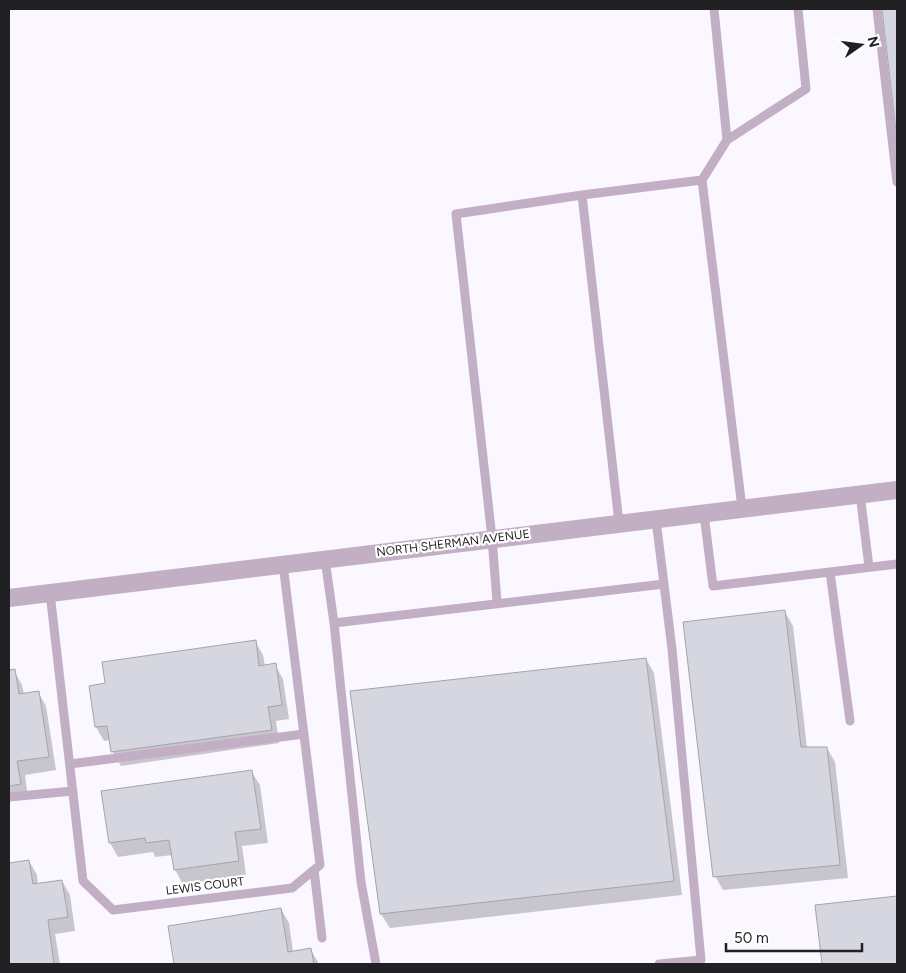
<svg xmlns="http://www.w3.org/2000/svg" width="906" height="973" viewBox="0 0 906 973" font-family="Figtree,sans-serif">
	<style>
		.shadow { fill: #0003 }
		.building { fill: #d5d6df; stroke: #a3a4ac }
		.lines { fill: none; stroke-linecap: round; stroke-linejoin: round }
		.lane { stroke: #c3afc3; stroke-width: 9 }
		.street { stroke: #c3afc3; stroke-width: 18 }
		.labels { text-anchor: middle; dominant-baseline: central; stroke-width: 4.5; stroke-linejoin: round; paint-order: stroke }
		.street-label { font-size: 12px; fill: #212023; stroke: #fff }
	</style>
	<rect width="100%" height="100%" fill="#faf7ff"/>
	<path class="shadow" d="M884,9H897V129Z
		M785,612L793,626L807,748H827L835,762L848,878L723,890L715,876Z
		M255,641L263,655L265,666L275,665L283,679L289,719L276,721L279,743L121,766L113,752L111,740L104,741L96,727L91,687L106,684Z
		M646,659L654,673L682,895L390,928L381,914Z
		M9,671H14L22,685L24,694L38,692L46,706L56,770L25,775L28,798L9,801Z
		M251,771L260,785L268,843L242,846L246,875L183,884L175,870L173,855L155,857L153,852L118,857L110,843Z
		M29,861L37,875L38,885L62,881L70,895L75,931L55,934L60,964H9V864Z
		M897,897V964H823L816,906Z
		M281,909L289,923L293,952L311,950L319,964H175L169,927Z"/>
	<path class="building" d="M882,9H897V140Z
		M785,610L801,747H827L840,865L713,877L683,622Z
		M256,640L259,666L276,663L282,705L268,707L272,730L111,752L107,726L95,727L89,686L105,683L102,662Z
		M646,658L674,881L380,914L350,691Z
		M15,669L19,694L39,691L49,757L17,761L21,784L9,786V670Z
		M252,770L261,829L235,832L239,861L174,870L169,840L146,843L145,838L109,843L101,791Z
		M29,860L33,884L62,880L68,917L48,920L54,964H9V863Z
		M897,896V964H822L815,905Z
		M281,908L288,952L311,948L314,964H174L168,926Z"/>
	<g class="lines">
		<path class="lane" d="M714,9L727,140
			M877,9L897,182
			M702,180L727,140L806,89L798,9
			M860,494L869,567
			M704,514L713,586L897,564
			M656,520L672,649L701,960L659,964
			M619,523L582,195L702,180L742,508
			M325,559L334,623L361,882L376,964
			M830,572L850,721
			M50,593L83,881L113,910L292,888L320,865L283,564
			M497,602L492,538L456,214L582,195
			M334,623L664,584
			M70,764L304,734
			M9,797L73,791
			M314,870L322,938"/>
		<path class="street" d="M9,598L897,490"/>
	</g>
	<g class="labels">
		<g class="street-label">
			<text transform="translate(453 543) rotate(-7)">NORTH SHERMAN AVENUE</text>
			<text transform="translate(205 886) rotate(-7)">LEWIS COURT</text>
		</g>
	</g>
	<rect width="906" height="973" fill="none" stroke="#212023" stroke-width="20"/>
	<g transform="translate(861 45) rotate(76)" stroke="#ffffff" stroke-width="4" paint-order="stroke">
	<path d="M0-4L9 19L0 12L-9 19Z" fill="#212023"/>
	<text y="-8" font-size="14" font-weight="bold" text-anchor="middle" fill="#212023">N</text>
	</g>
	<path d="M726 943v8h136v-8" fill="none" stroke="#212023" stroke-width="2.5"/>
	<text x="734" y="943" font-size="15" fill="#212023" stroke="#ffffff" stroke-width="4" paint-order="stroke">50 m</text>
</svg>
